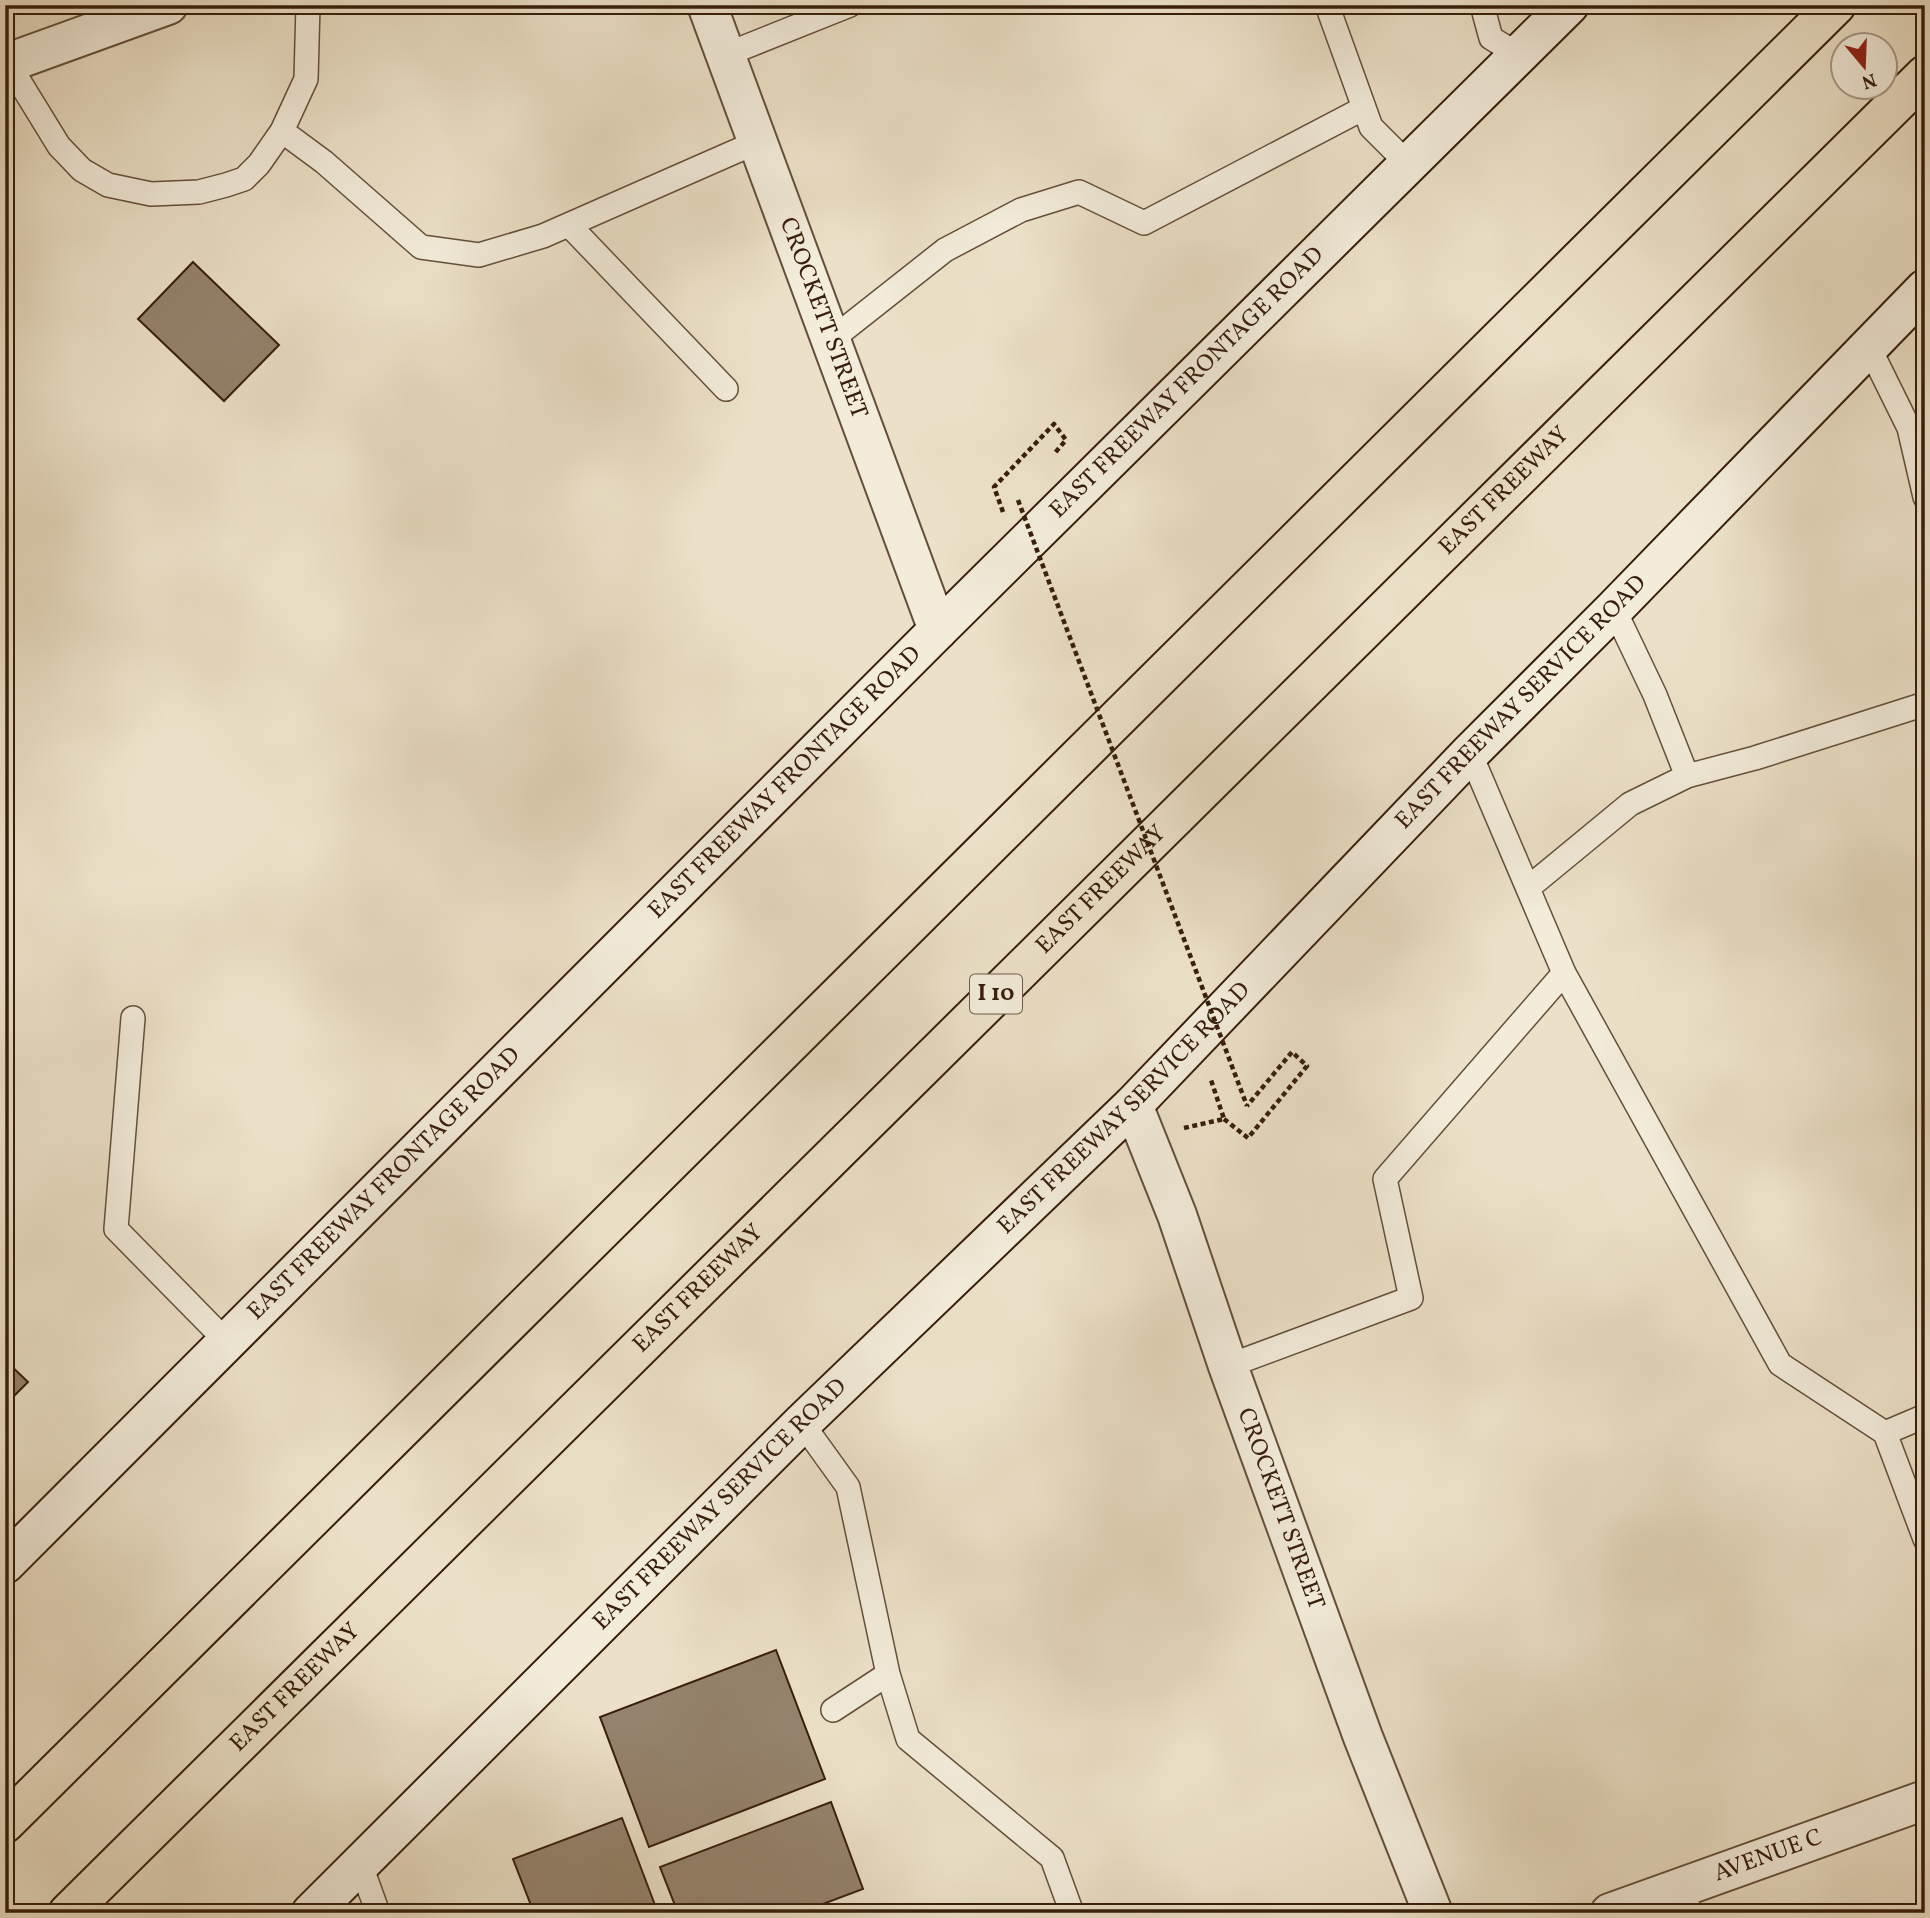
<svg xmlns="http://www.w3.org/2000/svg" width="1930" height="1918" viewBox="0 0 1930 1918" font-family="Vollkorn,serif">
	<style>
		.building { fill: #95836d; stroke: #371e0b; stroke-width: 2 }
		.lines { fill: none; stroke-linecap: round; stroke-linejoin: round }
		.lane-casing { stroke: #644f3a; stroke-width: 26 }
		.street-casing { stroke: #644f3a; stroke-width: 42 }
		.secondary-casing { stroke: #371e0b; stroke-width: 42 }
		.highway-casing { stroke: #371e0b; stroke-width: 42 }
		.path { stroke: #371e0b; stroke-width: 4.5; stroke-dasharray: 5 3.5; stroke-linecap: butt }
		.lane { stroke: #f3ecdb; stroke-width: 23 }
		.street { stroke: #f3ecdb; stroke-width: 38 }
		.secondary { stroke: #f3ecdb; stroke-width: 38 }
		.highway { stroke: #ece1c8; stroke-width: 38 }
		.path-bridge { stroke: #371e0b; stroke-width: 4.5; stroke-dasharray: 5 3.5; stroke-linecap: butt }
		.labels { text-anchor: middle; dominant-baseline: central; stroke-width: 5; stroke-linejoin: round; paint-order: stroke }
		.shield { fill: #f3ecdb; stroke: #6f5c49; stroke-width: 2 }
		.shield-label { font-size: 23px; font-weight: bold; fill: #371e0b }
		.street-label { font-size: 24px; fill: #371e0b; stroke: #f3ecdb }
	</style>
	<rect width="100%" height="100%" fill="#ece1c8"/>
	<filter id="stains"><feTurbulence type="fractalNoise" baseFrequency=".00286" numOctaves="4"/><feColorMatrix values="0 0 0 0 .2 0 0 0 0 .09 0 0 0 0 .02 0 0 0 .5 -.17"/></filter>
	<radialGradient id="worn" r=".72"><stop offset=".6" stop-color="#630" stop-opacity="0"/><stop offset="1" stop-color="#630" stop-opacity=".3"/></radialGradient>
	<path class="building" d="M193,262L279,345L224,401L138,319Z
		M5,1360L28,1382L5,1405Z
		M776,1650L825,1779L649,1847L600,1717Z
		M831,1802L863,1889L799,1913H678L660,1867Z
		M622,1818L658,1913H534L513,1859Z"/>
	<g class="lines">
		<defs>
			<path id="lane" d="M308,5L306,79L282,131L324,162L421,247L479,255L543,236L757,142
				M1327,5L1371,127L1409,165
				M1482,5L1491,38L1519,55
				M725,55L850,5
				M8,63L59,146L82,170L108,185L151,194L199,192L226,185L244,179L259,164L282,131
				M569,225L726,389
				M831,340L945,250L1021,210L1079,192L1144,223L1364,108
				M1869,347L1909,428L1925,497
				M1470,753L1564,973L1780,1364L1885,1433L1925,1539
				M1687,776L1755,758L1925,704
				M1528,888L1630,804L1687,776L1655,695L1614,609
				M133,1018L116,1229L227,1342
				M1228,1366L1411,1298L1385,1179L1564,973
				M802,1423L848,1487L888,1674L833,1710
				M1885,1433L1925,1416
				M888,1674L908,1739L1052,1858L1072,1913
				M360,1863L378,1913
				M1680,1888L1691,1913"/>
			<g id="street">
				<path id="s1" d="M707,5L938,630"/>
				<path d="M5,64L168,5"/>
				<path id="s2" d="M1133,1105L1177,1215L1228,1366L1363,1737L1433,1913"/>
				<path id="s3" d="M1610,1913L1925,1800"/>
			</g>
			<g id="secondary">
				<path id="s4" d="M5,1564L938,630L1569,5"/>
				<path id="s5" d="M311,1913L802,1423L1133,1105L1470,753L1614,609L1925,289"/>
			</g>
			<g id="highway">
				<path d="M5,1823L1836,5"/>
				<path id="s6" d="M68,1913L1925,75"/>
			</g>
		</defs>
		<use href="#lane" class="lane-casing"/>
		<use href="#street" class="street-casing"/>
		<use href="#secondary" class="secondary-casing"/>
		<use href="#highway" class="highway-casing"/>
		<path class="path" d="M1003,512L994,487L1054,424L1066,440L1054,454
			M1224,1119L1248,1138L1307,1066L1292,1052L1247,1106
			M1184,1128L1224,1119L1211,1080"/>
		<use href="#lane" class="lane"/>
		<use href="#street" class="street"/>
		<use href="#secondary" class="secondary"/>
		<use href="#highway" class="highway"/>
		<path class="path-bridge" d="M1018,500L1247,1106"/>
	</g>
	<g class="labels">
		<rect class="shield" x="970" y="974.5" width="52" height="39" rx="5"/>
		<g class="shield-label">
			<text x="996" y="994">I 10</text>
		</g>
		<g class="street-label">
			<text stroke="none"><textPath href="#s1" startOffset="334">CROCKETT STREET</textPath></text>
			<text stroke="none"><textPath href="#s4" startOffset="1671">EAST FREEWAY FRONTAGE ROAD</textPath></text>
			<text stroke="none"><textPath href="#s6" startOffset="2021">EAST FREEWAY</textPath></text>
			<text stroke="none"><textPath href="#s5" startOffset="1712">EAST FREEWAY SERVICE ROAD</textPath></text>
			<text stroke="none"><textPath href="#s4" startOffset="1104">EAST FREEWAY FRONTAGE ROAD</textPath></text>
			<text stroke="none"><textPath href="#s6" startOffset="1454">EAST FREEWAY</textPath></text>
			<text stroke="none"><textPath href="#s5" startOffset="1144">EAST FREEWAY SERVICE ROAD</textPath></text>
			<text stroke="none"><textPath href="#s4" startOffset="537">EAST FREEWAY FRONTAGE ROAD</textPath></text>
			<text stroke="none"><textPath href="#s6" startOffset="887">EAST FREEWAY</textPath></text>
			<text stroke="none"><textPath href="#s5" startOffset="578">EAST FREEWAY SERVICE ROAD</textPath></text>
			<text stroke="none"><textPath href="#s2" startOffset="430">CROCKETT STREET</textPath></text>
			<text stroke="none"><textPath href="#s6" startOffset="320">EAST FREEWAY</textPath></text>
			<text stroke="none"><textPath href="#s3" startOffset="168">AVENUE C</textPath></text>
		</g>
	</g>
	<rect width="1930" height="1918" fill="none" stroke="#ece1c8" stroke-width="28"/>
	<rect x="7" y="7" width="1916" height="1904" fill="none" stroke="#371e0b" stroke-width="3.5"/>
	<rect x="14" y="14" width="1902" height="1890" fill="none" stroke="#371e0b" stroke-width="2"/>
	<g transform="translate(1864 66) rotate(161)"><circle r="33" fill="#f3ecdb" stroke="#a89a88" stroke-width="2"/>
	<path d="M0-5L12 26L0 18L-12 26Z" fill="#8f2418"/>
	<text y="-10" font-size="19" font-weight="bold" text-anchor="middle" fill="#371e0b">N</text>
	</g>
	<rect width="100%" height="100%" filter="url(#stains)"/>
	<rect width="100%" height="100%" fill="url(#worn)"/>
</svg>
